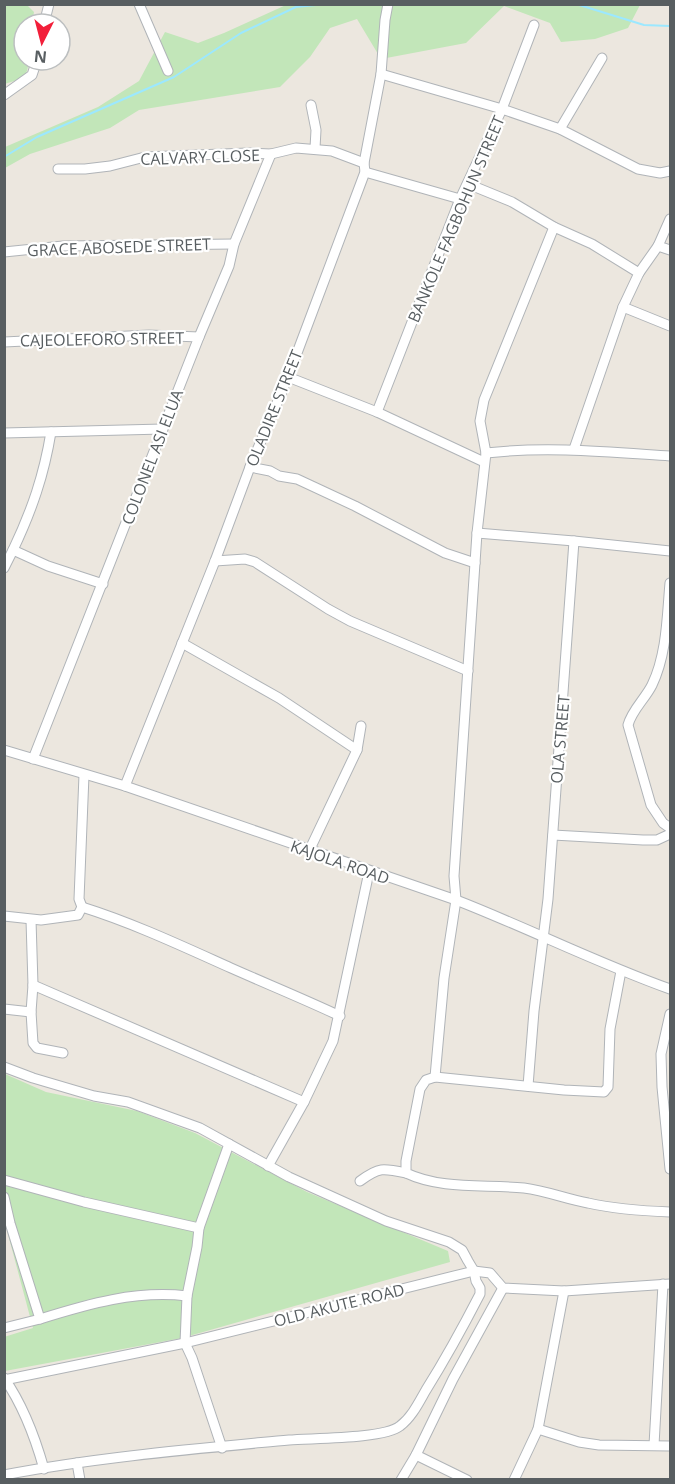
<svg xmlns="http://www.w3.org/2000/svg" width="675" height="1484" font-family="'Open Sans',sans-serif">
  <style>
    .green { fill: #c2e6b9 }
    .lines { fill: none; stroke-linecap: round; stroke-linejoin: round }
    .stream { stroke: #9ce8ff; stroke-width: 2 }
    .minor-casing { stroke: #b0b4b8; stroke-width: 11 }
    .minor { stroke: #fff; stroke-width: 9 }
    .labels { text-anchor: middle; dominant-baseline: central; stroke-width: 4.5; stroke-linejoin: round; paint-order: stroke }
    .street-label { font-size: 16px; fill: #585e61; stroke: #fff }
  </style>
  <rect width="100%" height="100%" fill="#ece7df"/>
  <!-- green -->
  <g class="green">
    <path d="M 4,5 L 27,5 L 34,12 L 32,24 L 24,24 L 24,60 L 28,60 C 29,79 20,79 5,84 Z"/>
    <path d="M 286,5 L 640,5 L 628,28 L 595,39 L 561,42 L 550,23 L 504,6 L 466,43 L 381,59 L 357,19 L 330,28 L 310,57 L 280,87 L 139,110 L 110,128 L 30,154 L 5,168 L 5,147 L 98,107 L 139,81 L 165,32 L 198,43 L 224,33 Z"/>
    <path d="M 5,1074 L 46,1092 L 137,1111 L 195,1133 L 307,1192 L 448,1251 L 450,1262 L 182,1338 L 5,1371 L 4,1337 L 33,1328 L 5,1223 Z"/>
  </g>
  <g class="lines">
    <!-- stream -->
    <g class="stream">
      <path d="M 576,4 L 644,25 L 670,26"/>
      <path d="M 4,157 L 37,137 L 174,77 L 241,33 L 296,7 L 326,4"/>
    </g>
    <defs>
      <g id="minor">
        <path d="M 139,4 L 168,71"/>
        <path d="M 44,24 L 49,4"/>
        <path d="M 381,74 L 502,109 L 560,129 L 638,169 L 660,173 L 670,171"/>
        <path d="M 4,95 L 32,75 L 37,60"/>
        <path d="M 311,105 L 316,130 L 315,148"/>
        <path d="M 560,129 L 602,58"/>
        <path d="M 58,169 L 85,169 L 110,166 L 145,157 L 248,153 L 271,154 L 296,148 L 332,151 L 364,163"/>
        <path d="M 365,172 L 460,199"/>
        <path d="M 468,184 L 512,202 L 554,227"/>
        <path d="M 658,246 L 670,250"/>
        <path d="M 4,252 L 63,246 L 234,244"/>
        <path d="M 639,273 L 658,246 L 670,219"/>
        <path d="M 623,307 L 670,326"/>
        <path d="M 4,342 L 149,335 L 199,337"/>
        <path d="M 288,377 L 377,412 L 484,462"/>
        <path d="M 377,412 L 460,199 L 502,109 L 534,25"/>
        <path d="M 51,432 C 44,475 32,510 13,550 L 48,566 L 103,584"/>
        <path d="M 4,433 L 163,429"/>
        <path d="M 574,449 L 623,307 L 639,273 L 592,244 L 554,227 L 484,400 L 480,421 L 486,453 C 547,446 609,452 670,456"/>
        <path d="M 486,453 L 477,533 L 454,876 L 456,900 L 444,978 L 435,1077 L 426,1080 L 420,1089 L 406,1161 L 406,1173 C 442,1190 485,1184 524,1188 C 547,1191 566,1199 588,1203 C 615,1209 643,1211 670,1212"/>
        <path d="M 250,467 L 270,471 L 279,476 L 297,479 L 355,506 L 445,553 L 475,563"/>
        <path d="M 477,533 L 574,541 L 670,551"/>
        <path d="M 215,561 L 245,559 L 255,562 L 328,609 L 350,621 L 468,671"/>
        <path d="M 4,568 L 13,550"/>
        <path d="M 670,583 C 667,616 667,654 652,685 C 645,699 632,710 628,725 L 651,805 L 663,823 L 670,828"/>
        <path d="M 182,643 L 279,698 L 357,750"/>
        <path d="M 4,750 L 125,786 L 456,900 C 528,928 597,963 670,989"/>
        <path d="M 33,759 L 199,337 L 229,266 L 234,244 L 271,154"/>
        <path d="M 125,786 L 215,561 L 250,467 L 288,377 L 365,172 L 364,163 L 381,74 L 385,20 L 388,4"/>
        <path d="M 553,835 L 643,840 L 657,840 L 670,834"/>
        <path d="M 309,851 L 357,750 L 361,726"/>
        <path d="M 82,907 C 133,923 182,946 231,968 C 267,984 304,999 340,1016"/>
        <path d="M 4,916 L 41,920 L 78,915 L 82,907 L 79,899 L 84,775"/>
        <path d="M 33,985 L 304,1102"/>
        <path d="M 4,1009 L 31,1012 L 33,985 L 31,920"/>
        <path d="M 31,1012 L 33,1043 L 37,1048 L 63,1053"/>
        <path d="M 670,1014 L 661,1054 L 662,1087 L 670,1169"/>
        <path d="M 4,1067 L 33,1078 L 94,1096 L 128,1102 L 200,1128 L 289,1177 L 386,1221 L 449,1242 L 462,1250 L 468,1261 L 474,1271 L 476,1281 L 480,1288 L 480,1294 C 463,1327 446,1358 426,1390 C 419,1402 412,1417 400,1426 C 384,1439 312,1438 289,1440 C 194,1449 98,1457 4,1475"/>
        <path d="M 435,1077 L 564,1090 L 604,1092 L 608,1087 L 610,1029 L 621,971"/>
        <path d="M 528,1086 L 534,1011 L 548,899 L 574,541"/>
        <path d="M 268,1166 L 304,1102 L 333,1041 L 369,872"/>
        <path d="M 4,1180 L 84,1202 L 199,1228"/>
        <path d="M 360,1181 C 379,1167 383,1168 406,1173"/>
        <path d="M 4,1197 L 10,1223 L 40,1319 L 4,1328"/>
        <path d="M 187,1296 L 185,1343 L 192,1358 L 222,1448"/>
        <path d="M 40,1319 C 88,1304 136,1290 187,1296 L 197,1247 L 199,1228 L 229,1144"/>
        <path d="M 4,1378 C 23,1405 35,1437 44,1469"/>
        <path d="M 4,1380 L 185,1343 L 474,1271 L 490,1273 L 503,1288 L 564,1291 L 670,1284"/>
        <path d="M 538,1429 L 579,1442 L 599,1445 L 670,1446"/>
        <path d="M 654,1445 L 663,1284"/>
        <path d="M 416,1455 L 467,1480"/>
        <path d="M 77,1463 L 80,1480"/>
        <path d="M 401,1480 L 416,1455 L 453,1379 L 503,1288"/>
        <path d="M 514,1480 L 538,1429 L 564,1291"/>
      </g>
    </defs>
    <!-- minor casing -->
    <use href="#minor" class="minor-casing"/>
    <!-- minor -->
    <use href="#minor" class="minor"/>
  </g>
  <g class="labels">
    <!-- street labels -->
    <g class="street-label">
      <text transform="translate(200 157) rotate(-2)">CALVARY CLOSE</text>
      <text transform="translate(456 219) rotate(-67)">BANKOLE FAGBOHUN STREET</text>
      <text transform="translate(119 247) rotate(-2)">GRACE ABOSEDE STREET</text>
      <text transform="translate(102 339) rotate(-1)">CAJEOLEFORO STREET</text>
      <text transform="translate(274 408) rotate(-68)">OLADIRE STREET</text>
      <text transform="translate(152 457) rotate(-69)">COLONEL ASI ELUA</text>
      <text transform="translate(560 739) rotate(-85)">OLA STREET</text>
      <text transform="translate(340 862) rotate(19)">KAJOLA ROAD</text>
      <text transform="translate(339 1305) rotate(-14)">OLD AKUTE ROAD</text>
    </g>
  </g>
  <!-- border -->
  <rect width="675" height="1484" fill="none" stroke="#585e61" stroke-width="12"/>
  <!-- north arrow -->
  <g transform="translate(42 42) rotate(186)"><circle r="28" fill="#ffffff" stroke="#bcbfc0" stroke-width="1.5"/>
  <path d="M0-4.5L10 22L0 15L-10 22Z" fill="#f21f3a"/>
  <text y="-9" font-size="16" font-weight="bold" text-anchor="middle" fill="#585e61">N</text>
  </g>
</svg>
